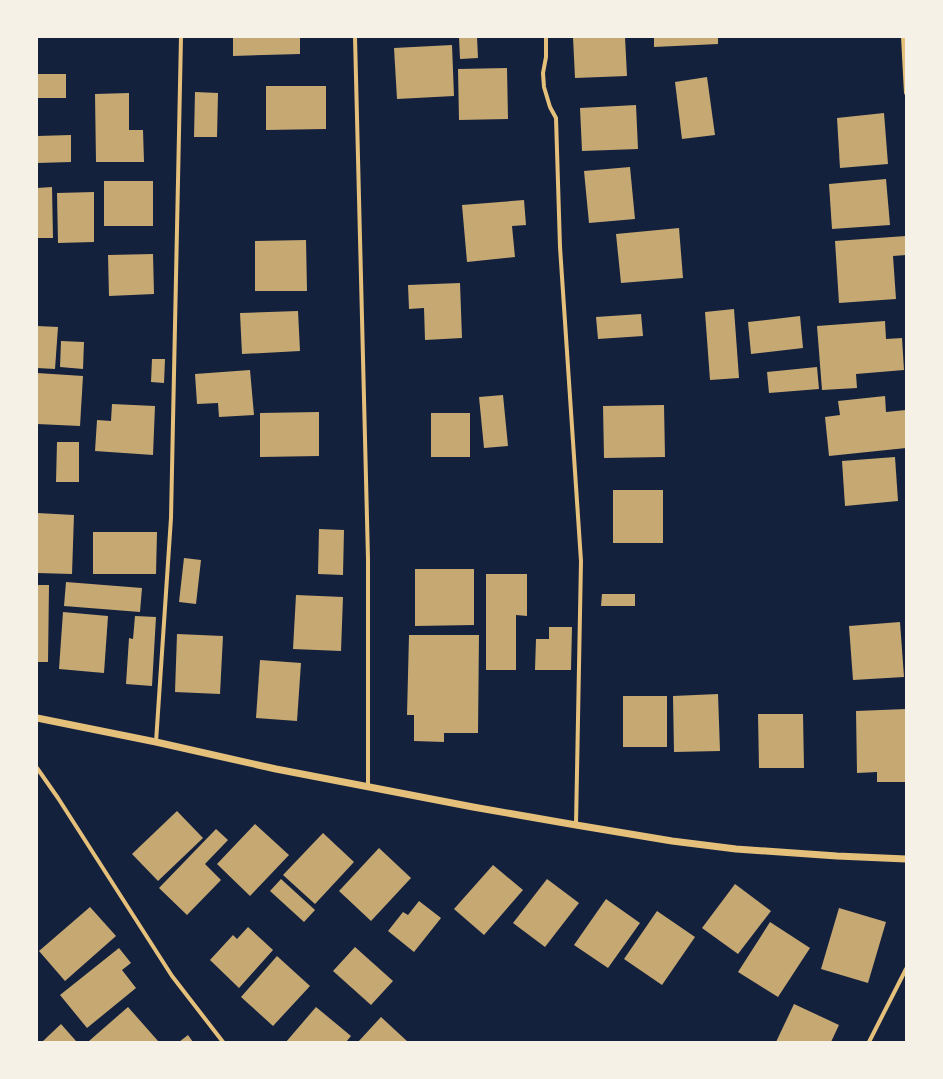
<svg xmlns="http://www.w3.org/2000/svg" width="943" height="1079" font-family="'Source Serif 4',serif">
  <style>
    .building { fill: #c6a872 }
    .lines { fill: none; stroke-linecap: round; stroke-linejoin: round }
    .minor { stroke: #e5c07b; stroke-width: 4 }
    .tertiary { stroke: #e5c07b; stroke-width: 7 }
  </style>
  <rect width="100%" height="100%" fill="#14213d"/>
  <!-- building -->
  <g class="building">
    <path d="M 233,37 L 300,37 L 300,54 L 233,56 Z"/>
    <path d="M 459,37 L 477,37 L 478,58 L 460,59 Z"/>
    <path d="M 573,37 L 625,37 L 627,76 L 575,78 Z"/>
    <path d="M 654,37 L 718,37 L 718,44 L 654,47 Z"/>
    <path d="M 452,45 L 454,96 L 397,99 L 394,48 Z"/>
    <path d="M 507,68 L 508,119 L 459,120 L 458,69 Z"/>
    <rect x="37" y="74" width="29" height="24"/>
    <path d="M 707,77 L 715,135 L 682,139 L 675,82 Z"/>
    <path d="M 266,86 L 326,86 L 326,129 L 266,130 Z"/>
    <path d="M 195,92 L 218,93 L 217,137 L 194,137 Z"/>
    <path d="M 129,93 L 129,130 L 143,130 L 144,162 L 96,162 L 95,94 Z"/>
    <path d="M 636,105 L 638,149 L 582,151 L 580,108 Z"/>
    <path d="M 884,113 L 888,164 L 840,168 L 837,118 Z"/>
    <path d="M 71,135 L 71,162 L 37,163 L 37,136 Z"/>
    <path d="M 630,167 L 635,219 L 589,223 L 584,171 Z"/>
    <path d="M 886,179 L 890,225 L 832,229 L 829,184 Z"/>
    <rect x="104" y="181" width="49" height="45"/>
    <path d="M 52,187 L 53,238 L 37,238 L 37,188 Z"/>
    <path d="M 94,192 L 94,242 L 58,243 L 57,193 Z"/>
    <path d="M 524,200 L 526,225 L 512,226 L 515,257 L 467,262 L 462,205 Z"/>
    <path d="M 679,228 L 683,278 L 621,283 L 616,234 Z"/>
    <path d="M 906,236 L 906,255 L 893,256 L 896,299 L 839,303 L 835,241 Z"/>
    <path d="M 306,240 L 307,291 L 255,291 L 255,241 Z"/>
    <path d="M 153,254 L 154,294 L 109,296 L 108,255 Z"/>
    <path d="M 460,283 L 462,338 L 425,340 L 424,308 L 409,309 L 408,285 Z"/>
    <path d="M 734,309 L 739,378 L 710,380 L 705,312 Z"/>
    <path d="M 298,311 L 300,351 L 242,354 L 240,313 Z"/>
    <path d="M 641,314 L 643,336 L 598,339 L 596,317 Z"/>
    <path d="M 800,316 L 803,348 L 751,354 L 748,322 Z"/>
    <path d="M 885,321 L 886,339 L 902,338 L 904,370 L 856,374 L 857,388 L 822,390 L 817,326 Z"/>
    <path d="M 37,326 L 58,327 L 55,369 L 37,368 Z"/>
    <path d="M 61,341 L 84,342 L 83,369 L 60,367 Z"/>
    <path d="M 152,359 L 165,359 L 164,383 L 151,382 Z"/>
    <path d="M 817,367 L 819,389 L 769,393 L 767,372 Z"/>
    <path d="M 250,370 L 254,415 L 219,417 L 218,403 L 197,404 L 195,374 Z"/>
    <path d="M 37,373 L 83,376 L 80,426 L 37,424 Z"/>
    <path d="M 503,395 L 508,446 L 484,448 L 479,397 Z"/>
    <path d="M 885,396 L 886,412 L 906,410 L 906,448 L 829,456 L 825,417 L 840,415 L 838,401 Z"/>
    <path d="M 112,404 L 155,406 L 153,455 L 95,451 L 97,420 L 111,421 Z"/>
    <path d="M 664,405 L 665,457 L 604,458 L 603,406 Z"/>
    <path d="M 319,412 L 319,456 L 260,457 L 260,413 Z"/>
    <rect x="431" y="413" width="39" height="44"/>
    <path d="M 57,442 L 79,442 L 79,482 L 56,482 Z"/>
    <path d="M 895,457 L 898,501 L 845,506 L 842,461 Z"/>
    <rect x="613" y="490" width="50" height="53"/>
    <path d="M 37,513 L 74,515 L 72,574 L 37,573 Z"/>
    <path d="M 319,529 L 344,530 L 343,575 L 318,574 Z"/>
    <path d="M 93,532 L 157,532 L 156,574 L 93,574 Z"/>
    <path d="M 184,558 L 201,560 L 196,604 L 179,602 Z"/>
    <path d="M 415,569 L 474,569 L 474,625 L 415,626 Z"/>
    <path d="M 486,574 L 527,574 L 527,616 L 516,615 L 516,670 L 486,670 Z"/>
    <path d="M 66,582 L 142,588 L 140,612 L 64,606 Z"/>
    <path d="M 37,585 L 49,585 L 48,662 L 37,662 Z"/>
    <path d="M 602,594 L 635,594 L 635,606 L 601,606 Z"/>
    <path d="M 296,595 L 343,597 L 341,651 L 293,649 Z"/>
    <path d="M 63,612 L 108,616 L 104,673 L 59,669 Z"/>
    <path d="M 135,616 L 156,617 L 152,686 L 126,684 L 129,638 L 133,639 Z"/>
    <path d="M 900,622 L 904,677 L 853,680 L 849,626 Z"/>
    <path d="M 549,627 L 572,627 L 571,670 L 535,670 L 536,639 L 549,639 Z"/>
    <path d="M 177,634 L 223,636 L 220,694 L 175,692 Z"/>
    <path d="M 409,635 L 479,635 L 478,733 L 444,733 L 444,742 L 414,741 L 414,715 L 407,715 Z"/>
    <path d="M 260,660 L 301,663 L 297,721 L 256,718 Z"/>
    <path d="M 718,694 L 720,751 L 674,752 L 673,696 Z"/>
    <rect x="623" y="696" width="44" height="51"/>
    <path d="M 906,709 L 906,782 L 877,782 L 877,772 L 857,773 L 856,711 Z"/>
    <path d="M 758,714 L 803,714 L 804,768 L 759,768 Z"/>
    <path d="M 177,811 L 203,838 L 158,881 L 132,854 Z"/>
    <path d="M 255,824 L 289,855 L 250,896 L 217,864 Z"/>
    <path d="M 216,829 L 228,840 L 205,864 L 221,880 L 187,915 L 159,888 Z"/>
    <path d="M 323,833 L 354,862 L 315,904 L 283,875 Z"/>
    <path d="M 379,848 L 411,878 L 371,921 L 339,891 Z"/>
    <path d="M 493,865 L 523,890 L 484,935 L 454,909 Z"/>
    <path d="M 281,879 L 315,910 L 304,922 L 270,891 Z"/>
    <path d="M 547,879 L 579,903 L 545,947 L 513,923 Z"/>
    <path d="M 735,884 L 771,911 L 738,954 L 702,928 Z"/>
    <path d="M 606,899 L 640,923 L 608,968 L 574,945 Z"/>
    <path d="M 419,901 L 441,918 L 414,952 L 388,931 L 403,912 L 408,915 Z"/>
    <path d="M 90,907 L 116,936 L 65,981 L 39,951 Z"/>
    <path d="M 839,908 L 886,922 L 868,983 L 821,969 Z"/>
    <path d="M 657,911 L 695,937 L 662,985 L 624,959 Z"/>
    <path d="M 770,922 L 810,948 L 778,997 L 738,972 Z"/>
    <path d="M 248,927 L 273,950 L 239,988 L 210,960 L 233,935 L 237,939 Z"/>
    <path d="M 355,947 L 393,981 L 371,1005 L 333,971 Z"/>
    <path d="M 119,948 L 131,963 L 122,970 L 136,988 L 87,1028 L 60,995 Z"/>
    <path d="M 277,956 L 310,986 L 273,1026 L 241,997 Z"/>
    <path d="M 794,1004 L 839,1025 L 831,1042 L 776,1042 Z"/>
    <path d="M 128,1007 L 158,1041 L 89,1042 L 89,1041 Z"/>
    <path d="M 316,1007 L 351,1036 L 346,1042 L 286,1042 Z"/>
    <path d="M 381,1017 L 408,1042 L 358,1042 Z"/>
    <path d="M 61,1024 L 76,1041 L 75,1042 L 42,1042 Z"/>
    <path d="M 188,1035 L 193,1042 L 179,1042 Z"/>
  </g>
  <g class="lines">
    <!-- minor -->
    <g class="minor">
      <path d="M 355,37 L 368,559 L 368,787"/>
      <path d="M 546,37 L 546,57 L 543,73 L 544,87 L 550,107 L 556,118 L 560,247 L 581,561 L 576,825"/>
      <path d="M 903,37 L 906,93"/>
      <path d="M 156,742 L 171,518 L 181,37"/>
      <path d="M 37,768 L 58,798 L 172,976 L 223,1042"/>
      <path d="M 869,1042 L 906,969"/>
    </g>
    <!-- tertiary -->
    <path class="tertiary" d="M 37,718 L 156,742 L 276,769 L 473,807 L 576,825 L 672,841 L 736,849 L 837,856 L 906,859"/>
  </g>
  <!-- border -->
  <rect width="943" height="1079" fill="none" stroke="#f6f1e7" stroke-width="76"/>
</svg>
